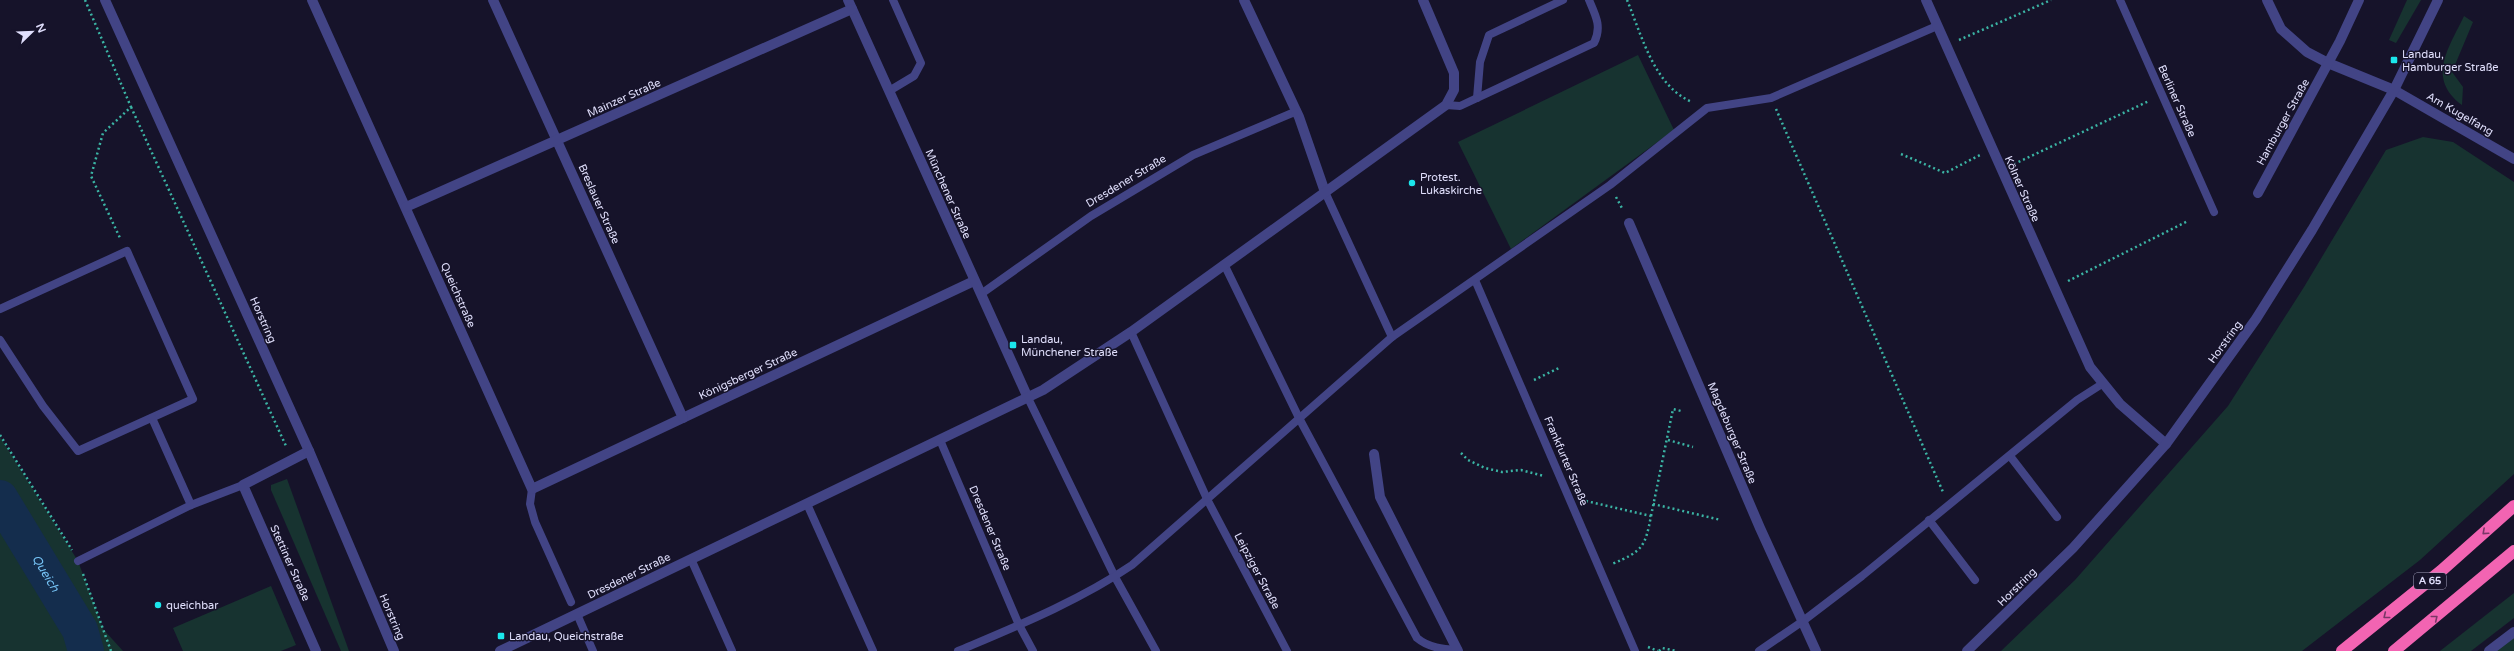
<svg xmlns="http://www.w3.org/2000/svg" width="2514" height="651" font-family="'Varela Round',sans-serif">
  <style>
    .green { fill: #173330 }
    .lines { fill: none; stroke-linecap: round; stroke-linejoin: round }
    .river { stroke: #142d4d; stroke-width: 36 }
    .path { stroke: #3bb4a4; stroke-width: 2.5; stroke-dasharray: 2 3; stroke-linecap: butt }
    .service { stroke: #424485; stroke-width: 8 }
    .minor { stroke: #424485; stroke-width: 10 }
    .tertiary { stroke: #424485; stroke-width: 10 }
    .motorway { stroke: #f264b2; stroke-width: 12 }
    .oneway { stroke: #793767 }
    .poi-dot { fill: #1be6ec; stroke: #16132a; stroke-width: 1.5 }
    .labels { text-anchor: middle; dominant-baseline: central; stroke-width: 3; stroke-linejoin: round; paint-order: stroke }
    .shield { fill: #16132a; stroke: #a3a2bd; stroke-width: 1 }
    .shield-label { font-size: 10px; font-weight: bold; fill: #e0dffc }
    .poi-label { font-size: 11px; fill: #e0dffc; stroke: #16132a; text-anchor: start }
    .street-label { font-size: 11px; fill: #e0dffc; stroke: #16132a }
    .water-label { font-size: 12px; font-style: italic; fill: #75c2f4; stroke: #16132a }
  </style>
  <rect width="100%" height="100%" fill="#16132a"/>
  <!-- green -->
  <g class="green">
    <path d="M 2407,0 L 2421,0 L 2396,43 L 2389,40 Z"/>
    <path d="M 2464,16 L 2473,22 L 2452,72 L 2463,87 L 2462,105 C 2426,78 2449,48 2464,16 Z"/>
    <path d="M 1638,55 L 1674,130 L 1511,249 L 1458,142 Z"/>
    <path d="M 2423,137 L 2453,142 L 2514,182 L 2514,474 L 2420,560 L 2302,651 L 2001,651 L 2075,580 L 2228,406 L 2304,287 L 2386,150 Z"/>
    <path d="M 0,437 L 78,561 L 103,629 L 123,651 L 0,651 Z"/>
    <path d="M 287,479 L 349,651 L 341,651 L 271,490 L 271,485 Z"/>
    <path d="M 271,586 L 296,645 L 281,651 L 183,651 L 173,628 Z"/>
    <path d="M 2514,593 L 2514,618 L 2471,651 L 2440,651 Z"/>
    <path d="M 2514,632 L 2514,651 L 2489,651 Z"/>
  </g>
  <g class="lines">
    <!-- river -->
    <path class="river" id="s1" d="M 0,498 L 80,630 L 86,651"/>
    <!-- path -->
    <g class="path">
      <path d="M 85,0 L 131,107 L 103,133 L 91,176 L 120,238"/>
      <path d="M 1627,0 C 1642,36 1654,86 1692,102"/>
      <path d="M 1959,40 L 2051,0"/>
      <path d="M 131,107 L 286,446"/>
      <path d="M 1776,109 L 1943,492"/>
      <path d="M 1901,154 L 1945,173 L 1980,155"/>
      <path d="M 2014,164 L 2149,101"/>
      <path d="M 1616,197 L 1623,210"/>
      <path d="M 2068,281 L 2188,221"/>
      <path d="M 1534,380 L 1561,367"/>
      <path d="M 0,435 L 72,550"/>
      <path d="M 1668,440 L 1693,447"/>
      <path d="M 1461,453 L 1468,460 L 1485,468 L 1502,472 L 1521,470 L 1544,476"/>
      <path d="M 1586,501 L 1651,516 C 1645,547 1643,551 1612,564"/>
      <path d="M 1653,504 L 1721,520"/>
      <path d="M 1651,516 L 1673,409 L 1681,411"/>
      <path d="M 83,574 L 111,651"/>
      <path d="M 1648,647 L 1658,651"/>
      <path d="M 1659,651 L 1662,648 L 1677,651"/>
    </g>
    <!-- service -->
    <g class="service">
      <path d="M 2120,0 L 2214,212"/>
      <path d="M 889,91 L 914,76 L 921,63 L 893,0"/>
      <path d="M 1477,98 L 1480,62 L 1489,35 L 1563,0"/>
      <path d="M 1446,105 L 1460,106 L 1594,43 C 1602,27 1596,16 1589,0"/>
      <path d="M 1325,192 L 1392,337"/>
      <path d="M 1224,264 L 1299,418 L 1417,638 C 1429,648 1443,649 1458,650"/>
      <path d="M 1475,280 L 1635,651"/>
      <path d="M 981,294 L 1091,216 L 1193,155 L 1297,111"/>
      <path d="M 0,309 L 127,251 L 193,399 L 78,451 L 43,406 L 0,340"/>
      <path d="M 1131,332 L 1208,501 L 1287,651"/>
      <path d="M 1028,398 L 1115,577 L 1156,651"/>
      <path d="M 152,418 L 191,505"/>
      <path d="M 940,440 L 1019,625 L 1033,651"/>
      <path d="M 2010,456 L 2057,517"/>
      <path d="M 532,489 L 530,504 L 535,522 L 571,602"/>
      <path d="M 807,504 L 873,651"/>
      <path d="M 1929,520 L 1975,580"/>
      <path d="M 691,559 L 732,651"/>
      <path d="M 78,561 L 191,505 L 243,485"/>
      <path d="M 577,614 L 593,651"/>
      <path d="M 958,651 C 1017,626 1079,601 1132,565 L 1392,337 L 1610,185 L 1707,108 L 1771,98 L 1937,26"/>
      <path d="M 1759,651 L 1803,621 L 1862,576 L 2077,400 L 2102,384"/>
    </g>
    <!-- minor -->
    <g class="minor">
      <path d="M 312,0 L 532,489 L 974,281"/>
      <path d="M 493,0 L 683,418"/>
      <path d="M 848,0 L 1028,398"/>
      <path d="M 1244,0 L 1299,117 L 1325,192"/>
      <path d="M 1926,0 L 2090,367 L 2120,404 L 2166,444"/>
      <path d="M 2267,0 L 2281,29 L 2307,52 L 2328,63 L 2394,90 L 2514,159"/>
      <path d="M 2258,193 L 2340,41 L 2359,0"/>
      <path d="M 406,207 L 852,9"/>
      <path d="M 1629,223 L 1760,528 L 1816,651"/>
      <path d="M 309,451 L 243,485 L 316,651"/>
      <path d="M 1374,454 L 1380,497 L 1458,651"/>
      <path d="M 500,651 L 1043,390 L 1131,332 L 1446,105 L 1454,90 L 1454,73 L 1423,0"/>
      <path d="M 1967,651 L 2073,548 L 2166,444 L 2256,319 L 2312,230 L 2394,90 L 2438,0"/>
      <path d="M 2489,651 L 2514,632"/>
    </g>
    <!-- tertiary -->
    <path class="tertiary" d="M 105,0 L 309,451 L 394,651"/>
    <!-- motorway -->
    <g class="motorway">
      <path d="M 2342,651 L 2441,571 L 2514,506"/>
      <path d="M 2394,651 L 2514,551"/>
    </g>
  </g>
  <!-- one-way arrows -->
  <defs><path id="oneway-chevron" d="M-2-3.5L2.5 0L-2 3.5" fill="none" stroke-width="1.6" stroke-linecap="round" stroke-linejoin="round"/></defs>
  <g class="oneway">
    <use href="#oneway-chevron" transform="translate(2485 532) rotate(138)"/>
    <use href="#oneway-chevron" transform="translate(2386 616) rotate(141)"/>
    <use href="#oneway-chevron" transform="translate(2435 618) rotate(-39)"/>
  </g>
  <!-- markers -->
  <g class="poi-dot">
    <rect x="2390" y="56" width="8" height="8" rx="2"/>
    <circle cx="1412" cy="183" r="4"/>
    <rect x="1009" y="341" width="8" height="8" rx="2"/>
    <circle cx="158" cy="605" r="4"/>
    <rect x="497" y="632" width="8" height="8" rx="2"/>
  </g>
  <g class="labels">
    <!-- shield labels -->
    <rect class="shield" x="2414" y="573" width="32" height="16" rx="3"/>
    <g class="shield-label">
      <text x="2430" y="581">A 65</text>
    </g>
    <!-- poi labels -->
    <g class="poi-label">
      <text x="2402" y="54">Landau,<tspan x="2402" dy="13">Hamburger Straße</tspan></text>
      <text x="1420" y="177">Protest.<tspan x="1420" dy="13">Lukaskirche</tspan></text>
      <text x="1021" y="339">Landau,<tspan x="1021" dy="13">Münchener Straße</tspan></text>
      <text x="166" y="605">queichbar</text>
      <text x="509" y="636">Landau, Queichstraße</text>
    </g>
    <!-- street labels -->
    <g class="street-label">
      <text transform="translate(624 98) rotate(-24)">Mainzer Straße</text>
      <text transform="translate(2177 101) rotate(66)">Berliner Straße</text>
      <text transform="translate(2460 114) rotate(30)">Am Kugelfang</text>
      <text transform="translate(2283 122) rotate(-61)">Hamburger Straße</text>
      <text transform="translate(1126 181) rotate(-31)">Dresdener Straße</text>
      <text transform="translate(2022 189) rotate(66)">Kölner Straße</text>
      <text transform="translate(948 194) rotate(66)">Münchener Straße</text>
      <text transform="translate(599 204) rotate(66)">Breslauer Straße</text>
      <text transform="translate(458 295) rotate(66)">Queichstraße</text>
      <text transform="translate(263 320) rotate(66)">Horstring</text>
      <text transform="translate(2225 342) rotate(-54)">Horstring</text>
      <text transform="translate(748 374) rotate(-25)">Königsberger Straße</text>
      <text transform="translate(1732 433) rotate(67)">Magdeburger Straße</text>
      <text transform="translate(1566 461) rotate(67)">Frankfurter Straße</text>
      <text transform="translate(990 528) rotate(67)">Dresdener Straße</text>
      <text transform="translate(290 563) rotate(66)">Stettiner Straße</text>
      <text transform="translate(1257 571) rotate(62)">Leipziger Straße</text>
      <text transform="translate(629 576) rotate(-26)">Dresdener Straße</text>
      <text transform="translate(2017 587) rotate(-45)">Horstring</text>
      <text transform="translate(392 617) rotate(67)">Horstring</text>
    </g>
    <!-- water labels -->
    <g class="water-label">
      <text stroke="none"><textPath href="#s1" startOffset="88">Queich</textPath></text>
    </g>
  </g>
  <!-- north arrow -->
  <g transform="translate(32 32) rotate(67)" stroke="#16132a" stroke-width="3" paint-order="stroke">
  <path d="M0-3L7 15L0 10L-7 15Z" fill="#e0dffc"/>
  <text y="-6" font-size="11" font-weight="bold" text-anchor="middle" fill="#e0dffc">N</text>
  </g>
</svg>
